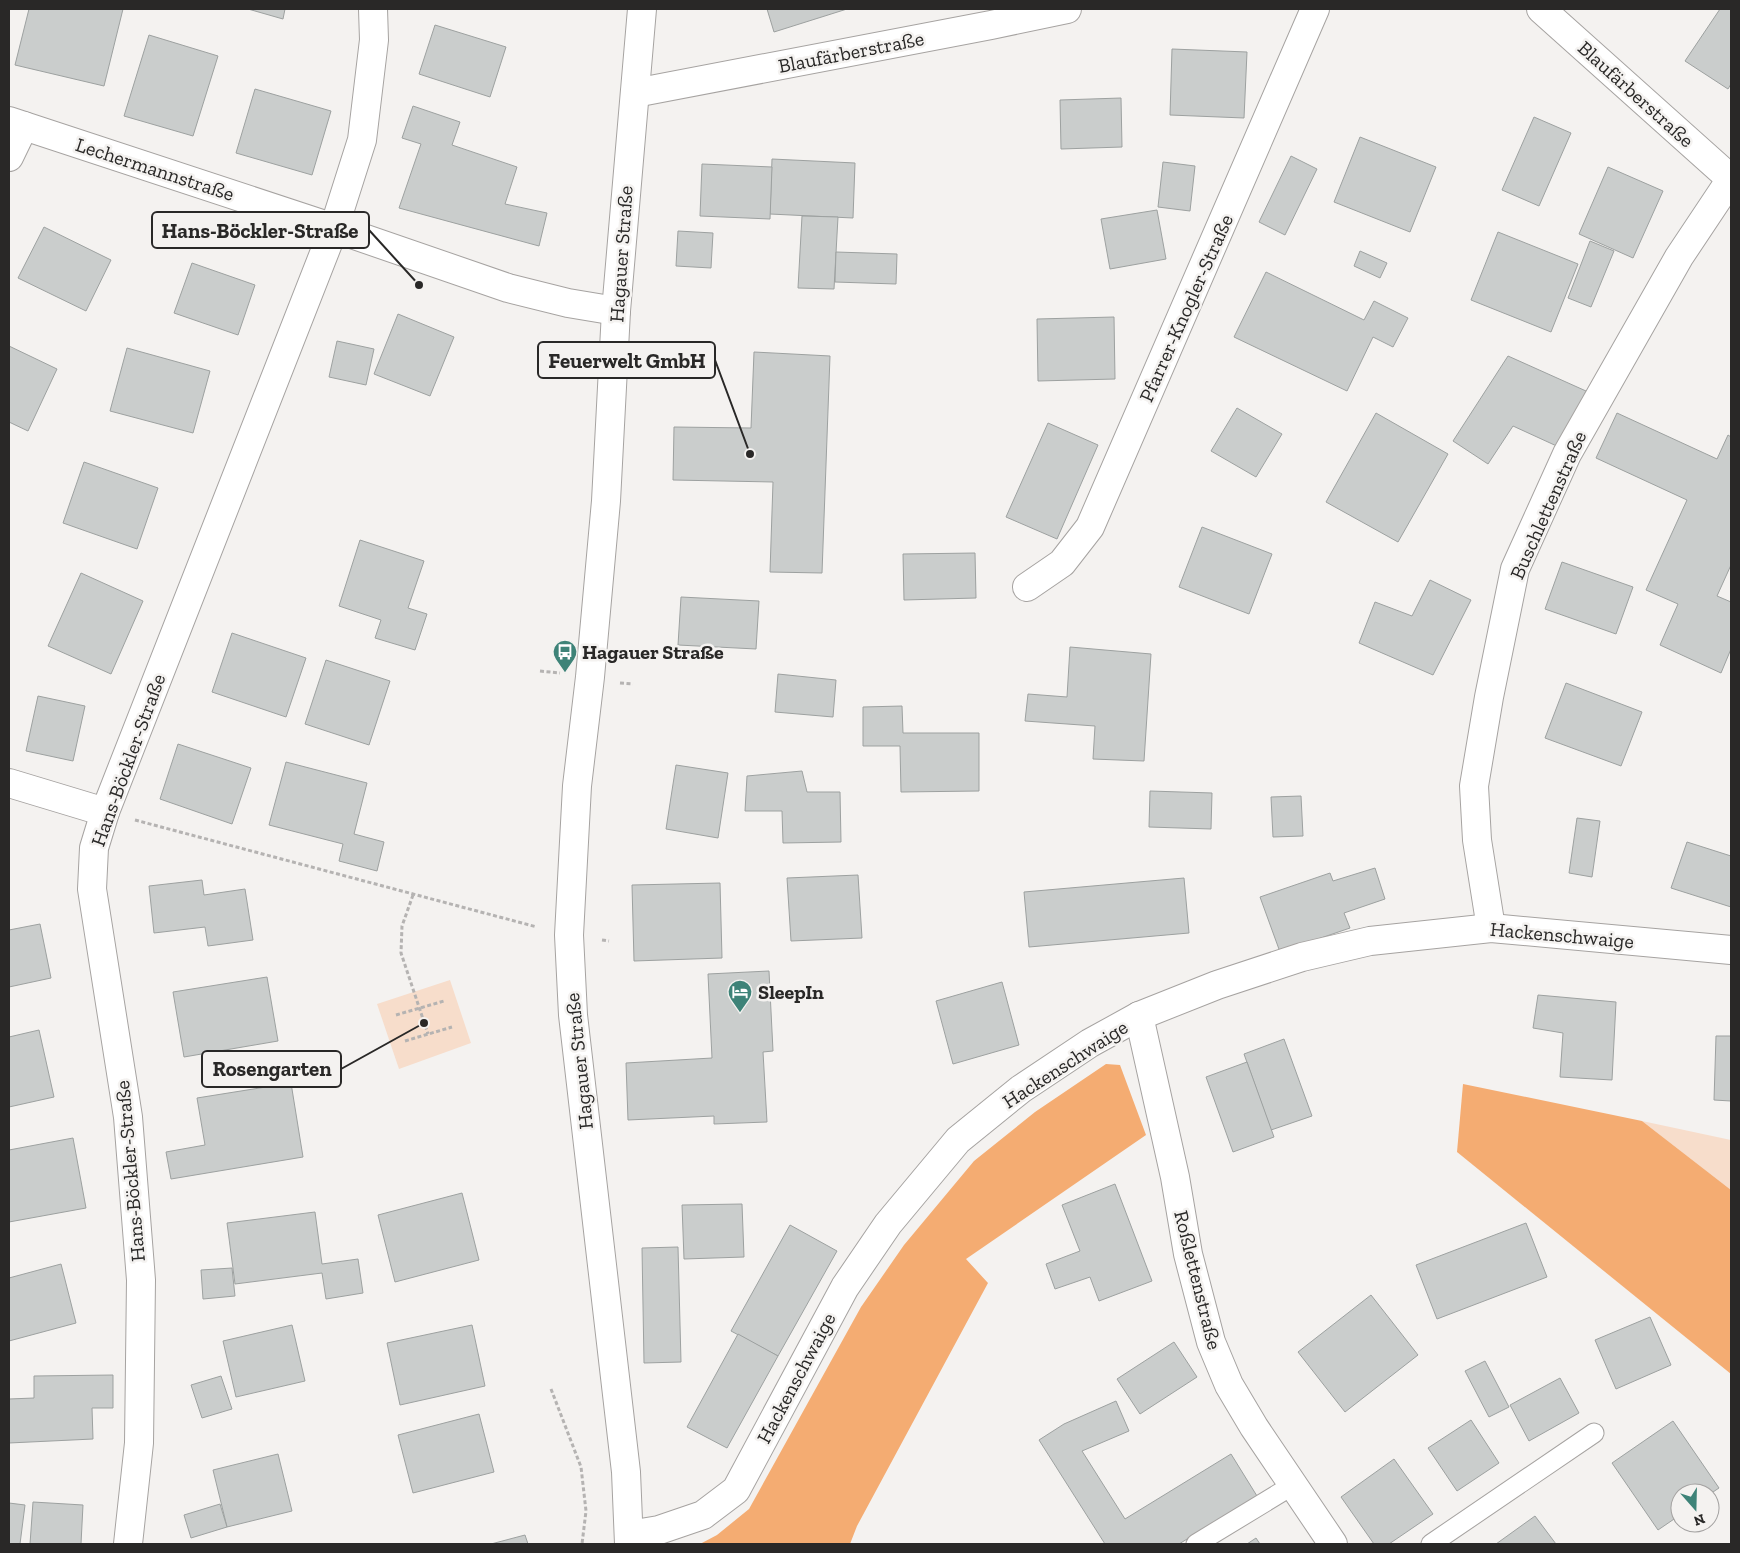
<svg xmlns="http://www.w3.org/2000/svg" width="1740" height="1553" font-family="'Zilla Slab',serif">
  <style>
    .green { fill: #f7ddcb }
    .forest { fill: #f4ac72 }
    .building { fill: #cacdcc; stroke: #9da1a0 }
    .lines { fill: none; stroke-linecap: round; stroke-linejoin: round }
    .service-casing { stroke: #a6a3a1; stroke-width: 21 }
    .minor-casing { stroke: #a6a3a1; stroke-width: 30 }
    .tertiary-casing { stroke: #a6a3a1; stroke-width: 30 }
    .path { stroke: #b5b3b2; stroke-width: 3; stroke-dasharray: 4 2.5; stroke-linecap: butt }
    .service { stroke: #fff; stroke-width: 19 }
    .minor { stroke: #fff; stroke-width: 28 }
    .tertiary { stroke: #fff; stroke-width: 28 }
    .labels { text-anchor: middle; dominant-baseline: central; stroke-width: 5; stroke-linejoin: round; paint-order: stroke }
    .street-label { font-size: 20px; fill: #292827; stroke: #f4f2f0 }
    .poi-label { font-size: 20px; font-weight: bold; fill: #292827; stroke: #f4f2f0; text-anchor: start }
    .leader { fill: none; stroke: #292827; stroke-width: 2 }
    .callout-dot { fill: #292827; stroke: #f4f2f0; stroke-width: 2 }
    .callout { fill: #f4f2f0; stroke: #292827; stroke-width: 2 }
    .callout-label { font-size: 21px; text-anchor: middle; font-weight: bold; fill: #292827 }
  </style>
  <rect width="100%" height="100%" fill="#f4f2f0"/>
  <!-- green -->
  <g class="green">
    <path d="M 450,980 L 471,1043 L 399,1069 L 377,1004 Z"/>
    <path d="M 1642,1121 L 1731,1140 L 1731,1190 Z"/>
  </g>
  <!-- forest -->
  <g class="forest">
    <path d="M 1106,1064 L 1120,1065 L 1146,1135 L 966,1259 L 988,1283 L 857,1526 L 850,1544 L 700,1544 L 717,1535 L 749,1509 L 861,1307 L 904,1245 L 974,1161 L 1035,1112 Z"/>
    <path d="M 1463,1084 L 1642,1121 L 1731,1190 L 1731,1374 L 1457,1152 Z"/>
  </g>
  <!-- building -->
  <g class="building">
    <path d="M 29,9 L 123,9 L 104,86 L 15,65 Z"/>
    <path d="M 248,9 L 285,9 L 283,19 Z"/>
    <path d="M 767,9 L 847,9 L 774,32 Z"/>
    <path d="M 1720,9 L 1731,9 L 1731,84 L 1728,89 L 1685,61 Z"/>
    <path d="M 435,25 L 506,47 L 490,97 L 419,74 Z"/>
    <path d="M 149,35 L 218,56 L 193,136 L 124,116 Z"/>
    <path d="M 1172,49 L 1247,52 L 1244,118 L 1170,115 Z"/>
    <path d="M 255,89 L 331,111 L 312,175 L 236,153 Z"/>
    <path d="M 1121,98 L 1122,147 L 1061,149 L 1060,100 Z"/>
    <path d="M 413,106 L 460,122 L 452,145 L 517,167 L 505,204 L 547,213 L 539,246 L 399,208 L 421,144 L 402,138 Z"/>
    <path d="M 1534,117 L 1571,133 L 1539,206 L 1502,190 Z"/>
    <path d="M 1360,137 L 1436,167 L 1410,232 L 1334,202 Z"/>
    <path d="M 1291,156 L 1317,169 L 1285,235 L 1259,222 Z"/>
    <path d="M 772,159 L 855,163 L 853,218 L 770,214 Z"/>
    <path d="M 1163,162 L 1195,166 L 1190,211 L 1158,207 Z"/>
    <path d="M 702,164 L 772,167 L 770,219 L 700,216 Z"/>
    <path d="M 1608,167 L 1663,191 L 1633,258 L 1579,234 Z"/>
    <path d="M 1157,210 L 1166,259 L 1110,269 L 1101,219 Z"/>
    <path d="M 802,216 L 838,217 L 834,289 L 798,288 Z"/>
    <path d="M 44,227 L 111,260 L 86,311 L 18,278 Z"/>
    <path d="M 678,231 L 713,233 L 711,268 L 676,266 Z"/>
    <path d="M 1498,232 L 1578,264 L 1551,332 L 1471,300 Z"/>
    <path d="M 1590,241 L 1614,251 L 1591,307 L 1568,298 Z"/>
    <path d="M 1360,251 L 1387,263 L 1380,278 L 1354,266 Z"/>
    <path d="M 836,252 L 897,254 L 896,284 L 835,282 Z"/>
    <path d="M 192,263 L 255,285 L 238,335 L 174,313 Z"/>
    <path d="M 1266,272 L 1364,320 L 1374,301 L 1408,318 L 1393,347 L 1373,337 L 1347,391 L 1234,337 Z"/>
    <path d="M 398,314 L 454,337 L 430,396 L 374,374 Z"/>
    <path d="M 1114,317 L 1115,379 L 1038,381 L 1037,319 Z"/>
    <path d="M 337,341 L 374,349 L 366,385 L 329,377 Z"/>
    <path d="M 9,346 L 57,369 L 28,431 L 9,422 Z"/>
    <path d="M 127,348 L 210,371 L 193,433 L 110,411 Z"/>
    <path d="M 754,352 L 830,356 L 822,573 L 770,572 L 773,482 L 673,480 L 674,427 L 751,428 Z"/>
    <path d="M 1508,356 L 1586,391 L 1561,448 L 1513,426 L 1488,464 L 1453,441 Z"/>
    <path d="M 1237,408 L 1282,434 L 1256,477 L 1211,451 Z"/>
    <path d="M 1376,413 L 1448,454 L 1398,542 L 1326,502 Z"/>
    <path d="M 1617,413 L 1717,459 L 1728,435 L 1731,437 L 1731,565 L 1717,596 L 1731,602 L 1731,649 L 1721,673 L 1660,645 L 1678,604 L 1646,590 L 1687,500 L 1596,458 Z"/>
    <path d="M 1048,423 L 1098,445 L 1057,539 L 1006,517 Z"/>
    <path d="M 84,462 L 158,488 L 137,549 L 63,523 Z"/>
    <path d="M 1202,527 L 1272,554 L 1249,614 L 1179,587 Z"/>
    <path d="M 360,540 L 424,561 L 408,608 L 427,614 L 415,650 L 375,638 L 381,620 L 339,606 Z"/>
    <path d="M 975,553 L 976,598 L 904,600 L 903,554 Z"/>
    <path d="M 1562,562 L 1633,587 L 1616,634 L 1545,609 Z"/>
    <path d="M 81,573 L 143,601 L 111,674 L 48,646 Z"/>
    <path d="M 1430,580 L 1471,600 L 1433,675 L 1359,643 L 1375,602 L 1412,616 Z"/>
    <path d="M 681,597 L 759,601 L 756,649 L 678,645 Z"/>
    <path d="M 232,633 L 306,658 L 286,717 L 212,692 Z"/>
    <path d="M 1070,647 L 1151,654 L 1144,761 L 1093,759 L 1095,726 L 1025,721 L 1028,694 L 1067,697 Z"/>
    <path d="M 326,660 L 390,681 L 369,745 L 305,724 Z"/>
    <path d="M 778,674 L 836,680 L 833,717 L 775,712 Z"/>
    <path d="M 1566,683 L 1642,712 L 1621,766 L 1545,738 Z"/>
    <path d="M 38,696 L 85,706 L 73,761 L 26,751 Z"/>
    <path d="M 902,706 L 903,733 L 979,733 L 979,791 L 901,792 L 900,746 L 863,746 L 863,707 Z"/>
    <path d="M 178,744 L 251,768 L 232,824 L 160,799 Z"/>
    <path d="M 286,762 L 367,783 L 354,834 L 384,842 L 377,871 L 339,861 L 343,844 L 269,825 Z"/>
    <path d="M 676,765 L 728,773 L 718,838 L 666,829 Z"/>
    <path d="M 802,771 L 807,792 L 840,792 L 841,842 L 783,843 L 782,811 L 745,811 L 747,776 Z"/>
    <path d="M 1150,791 L 1212,793 L 1211,829 L 1149,827 Z"/>
    <path d="M 1301,796 L 1303,836 L 1273,837 L 1271,797 Z"/>
    <path d="M 1577,818 L 1600,821 L 1592,877 L 1569,873 Z"/>
    <path d="M 1687,842 L 1731,856 L 1731,907 L 1671,888 Z"/>
    <path d="M 1375,868 L 1385,899 L 1344,913 L 1350,928 L 1280,952 L 1260,897 L 1330,873 L 1333,881 Z"/>
    <path d="M 858,875 L 862,938 L 791,941 L 787,878 Z"/>
    <path d="M 1184,878 L 1189,933 L 1029,947 L 1024,892 Z"/>
    <path d="M 202,880 L 204,895 L 245,889 L 253,940 L 208,946 L 205,927 L 154,933 L 149,886 Z"/>
    <path d="M 720,883 L 722,958 L 634,961 L 632,885 Z"/>
    <path d="M 40,924 L 51,978 L 9,987 L 9,930 Z"/>
    <path d="M 769,971 L 773,1051 L 763,1052 L 767,1122 L 714,1124 L 714,1116 L 628,1120 L 626,1063 L 712,1058 L 708,974 Z"/>
    <path d="M 267,977 L 278,1041 L 184,1057 L 173,992 Z"/>
    <path d="M 1002,982 L 1019,1045 L 953,1064 L 936,1001 Z"/>
    <path d="M 1538,995 L 1616,1002 L 1612,1080 L 1560,1077 L 1563,1033 L 1533,1028 Z"/>
    <path d="M 39,1030 L 54,1097 L 9,1107 L 9,1037 Z"/>
    <path d="M 1716,1036 L 1731,1036 L 1731,1101 L 1714,1100 Z"/>
    <path d="M 1284,1039 L 1312,1116 L 1271,1130 L 1244,1054 Z"/>
    <path d="M 1247,1062 L 1274,1137 L 1233,1152 L 1206,1077 Z"/>
    <path d="M 291,1083 L 303,1157 L 171,1179 L 166,1152 L 205,1145 L 197,1098 Z"/>
    <path d="M 73,1138 L 86,1208 L 9,1222 L 9,1150 Z"/>
    <path d="M 1115,1184 L 1152,1281 L 1099,1301 L 1090,1277 L 1055,1289 L 1046,1264 L 1080,1251 L 1062,1205 Z"/>
    <path d="M 462,1193 L 479,1260 L 395,1282 L 378,1215 Z"/>
    <path d="M 742,1204 L 744,1257 L 684,1259 L 682,1205 Z"/>
    <path d="M 315,1212 L 322,1264 L 358,1259 L 363,1293 L 326,1299 L 322,1273 L 235,1284 L 227,1223 Z"/>
    <path d="M 1526,1223 L 1547,1277 L 1437,1319 L 1416,1265 Z"/>
    <path d="M 790,1225 L 837,1251 L 778,1356 L 731,1331 Z"/>
    <path d="M 678,1247 L 681,1362 L 644,1363 L 642,1248 Z"/>
    <path d="M 61,1264 L 76,1323 L 9,1341 L 9,1278 Z"/>
    <path d="M 232,1268 L 235,1296 L 203,1299 L 201,1270 Z"/>
    <path d="M 1371,1295 L 1418,1355 L 1345,1412 L 1298,1352 Z"/>
    <path d="M 1650,1317 L 1671,1365 L 1616,1389 L 1595,1340 Z"/>
    <path d="M 292,1325 L 305,1381 L 236,1397 L 223,1341 Z"/>
    <path d="M 472,1325 L 485,1386 L 400,1405 L 387,1343 Z"/>
    <path d="M 738,1334 L 778,1356 L 727,1448 L 687,1427 Z"/>
    <path d="M 1174,1342 L 1197,1377 L 1140,1414 L 1117,1379 Z"/>
    <path d="M 1485,1361 L 1509,1407 L 1489,1417 L 1465,1371 Z"/>
    <path d="M 113,1375 L 113,1408 L 92,1408 L 93,1439 L 9,1443 L 9,1399 L 34,1398 L 34,1376 Z"/>
    <path d="M 221,1376 L 232,1409 L 202,1418 L 191,1385 Z"/>
    <path d="M 1560,1378 L 1579,1413 L 1529,1441 L 1510,1405 Z"/>
    <path d="M 1116,1401 L 1129,1431 L 1082,1451 L 1125,1519 L 1231,1454 L 1257,1496 L 1179,1544 L 1105,1544 L 1039,1440 L 1064,1424 Z"/>
    <path d="M 479,1414 L 494,1472 L 413,1493 L 398,1435 Z"/>
    <path d="M 1471,1420 L 1499,1463 L 1457,1491 L 1428,1448 Z"/>
    <path d="M 1673,1421 L 1719,1488 L 1710,1494 L 1710,1493 L 1680,1493 L 1680,1515 L 1658,1530 L 1612,1463 Z"/>
    <path d="M 278,1454 L 292,1511 L 227,1527 L 213,1470 Z"/>
    <path d="M 1394,1459 L 1433,1514 L 1389,1544 L 1374,1544 L 1341,1497 Z"/>
    <path d="M 33,1502 L 83,1505 L 81,1544 L 30,1544 Z"/>
    <path d="M 9,1503 L 25,1505 L 20,1544 L 9,1544 Z"/>
    <path d="M 220,1504 L 227,1527 L 191,1538 L 184,1515 Z"/>
    <path d="M 1535,1516 L 1556,1544 L 1496,1544 Z"/>
    <path d="M 525,1535 L 528,1544 L 491,1544 Z"/>
    <path d="M 1256,1538 L 1260,1544 L 1247,1544 Z"/>
  </g>
  <g class="lines">
    <defs>
      <g id="service">
        <path d="M 1196,1544 L 1293,1485"/>
        <path d="M 1431,1544 L 1594,1433"/>
      </g>
      <g id="minor">
        <path d="M 1541,9 L 1731,179"/>
        <path d="M 635,93 L 991,25 L 1067,9"/>
        <path d="M 9,121 L 334,228 L 508,288 L 568,303 L 616,311"/>
        <path d="M 9,157 L 24,126"/>
        <path d="M 1027,587 L 1062,563 L 1090,527 L 1315,9"/>
        <path d="M 9,783 L 105,812"/>
        <path d="M 1491,928 L 1477,840 L 1474,786 L 1489,697 L 1515,569 L 1567,454 L 1679,257 L 1731,179"/>
        <path d="M 1139,1016 L 1175,1177 L 1188,1254 L 1211,1342 L 1229,1385 L 1254,1427 L 1333,1544"/>
        <path d="M 629,1535 L 659,1530 L 703,1515 L 736,1490 L 845,1287 L 888,1224 L 958,1140 L 1021,1089 L 1090,1043 L 1139,1016 L 1217,985 L 1302,957 L 1370,941 L 1491,928 L 1731,950"/>
        <path d="M 128,1544 L 139,1443 L 141,1280 L 128,1117 L 92,889 L 94,848 L 105,812 L 334,228 L 362,140 L 374,40 L 373,9"/>
      </g>
      <path id="tertiary" d="M 629,1544 L 626,1472 L 573,1015 L 569,935 L 577,786 L 590,677 L 606,501 L 616,311 L 642,9"/>
    </defs>
    <!-- service casing -->
    <use href="#service" class="service-casing"/>
    <!-- minor casing -->
    <use href="#minor" class="minor-casing"/>
    <!-- tertiary casing -->
    <use href="#tertiary" class="tertiary-casing"/>
    <!-- path -->
    <g class="path">
      <path d="M 540,671 L 560,673"/>
      <path d="M 620,683 L 633,684"/>
      <path d="M 135,820 L 537,927"/>
      <path d="M 413,895 L 402,926 L 401,953 L 428,1034"/>
      <path d="M 602,940 L 609,941"/>
      <path d="M 396,1015 L 444,1001"/>
      <path d="M 405,1041 L 452,1027"/>
      <path d="M 551,1389 L 581,1467 L 586,1511 L 582,1544"/>
    </g>
    <!-- service -->
    <use href="#service" class="service"/>
    <!-- minor -->
    <use href="#minor" class="minor"/>
    <!-- tertiary -->
    <use href="#tertiary" class="tertiary"/>
  </g>
  <!-- icons -->
  <defs>
    <symbol id="bus-pin" viewBox="-11 -11 22 30"><path d="M0 17L-7.5 6A9.5 9.5 0 1 1 7.5 6Z" fill="#3e8378" stroke="#f4f2f0"/><path d="M-5-6H5V4H4V6H2V4H-2V6H-4V4H-5ZM-3.5-4V0h7V-4ZM-3.5 1.2v1.5H-2V1.2ZM2 1.2v1.5H3.5V1.2Z" fill="#fff"/></symbol>
    <symbol id="hotel-pin" viewBox="-11 -11 22 30"><path d="M0 17L-7.5 6A9.5 9.5 0 1 1 7.5 6Z" fill="#3e8378" stroke="#f4f2f0"/><path d="M-6-4.5h1.5V1H6V5H4.5V3h-9V5H-6ZM-4 0a1.8 1.8 0 1 1 3.6 0ZM.5 0V-2.5h3Q6-2.5 6 0Z" fill="#fff"/></symbol>
  </defs>
  <g fill-rule="evenodd">
    <use href="#bus-pin" x="551" y="638" width="28" height="38"/>
    <use href="#hotel-pin" x="726" y="978" width="28" height="38"/>
  </g>
  <g class="labels">
    <!-- street labels -->
    <g class="street-label">
      <text transform="translate(851 52) rotate(-11)">Blaufärberstraße</text>
      <text transform="translate(1636 94) rotate(42)">Blaufärberstraße</text>
      <text transform="translate(155 169) rotate(18)">Lechermannstraße</text>
      <text transform="translate(621 254) rotate(-86)">Hagauer Straße</text>
      <text transform="translate(1186 308) rotate(-66)">Pfarrer-Knogler-Straße</text>
      <text transform="translate(1548 505) rotate(-66)">Buschlettenstraße</text>
      <text transform="translate(128 760) rotate(-70)">Hans-Böckler-Straße</text>
      <text transform="translate(1562 935) rotate(5)">Hackenschwaige</text>
      <text transform="translate(579 1061) rotate(-96)">Hagauer Straße</text>
      <text transform="translate(1065 1064) rotate(-33)">Hackenschwaige</text>
      <text transform="translate(130 1171) rotate(-95)">Hans-Böckler-Straße</text>
      <text transform="translate(1198 1280) rotate(76)">Roßlettenstraße</text>
      <text transform="translate(796 1378) rotate(-62)">Hackenschwaige</text>
    </g>
    <!-- poi labels -->
    <g class="poi-label">
      <text x="582" y="652">Hagauer Straße</text>
      <text x="758" y="992">SleepIn</text>
    </g>
  </g>
  <!-- callouts -->
  <path class="leader" d="M419 285L369 230M750 454L715 360M424 1023L341 1069"/>
  <g class="callout-dot">
    <circle cx="419" cy="285" r="5"/>
    <circle cx="750" cy="454" r="5"/>
    <circle cx="424" cy="1023" r="5"/>
  </g>
  <g class="callout">
    <rect x="152" y="212" width="217" height="36" rx="5"/>
    <rect x="538" y="342" width="177" height="36" rx="5"/>
    <rect x="202" y="1051" width="139" height="36" rx="5"/>
  </g>
  <g class="callout-label">
    <text x="260" y="238">Hans-Böckler-Straße</text>
    <text x="627" y="368">Feuerwelt GmbH</text>
    <text x="272" y="1076">Rosengarten</text>
  </g>
  <!-- border -->
  <rect width="1740" height="1553" fill="none" stroke="#292827" stroke-width="20"/>
  <!-- north arrow -->
  <g transform="translate(1695 1508) rotate(160)"><circle r="24" fill="#f4f2f0" stroke="#a3a1a0"/>
  <path d="M0-4L9 19L0 12L-9 19Z" fill="#3e8378"/>
  <text y="-8" font-size="14" font-weight="bold" text-anchor="middle" fill="#292827">N</text>
  </g>
</svg>
